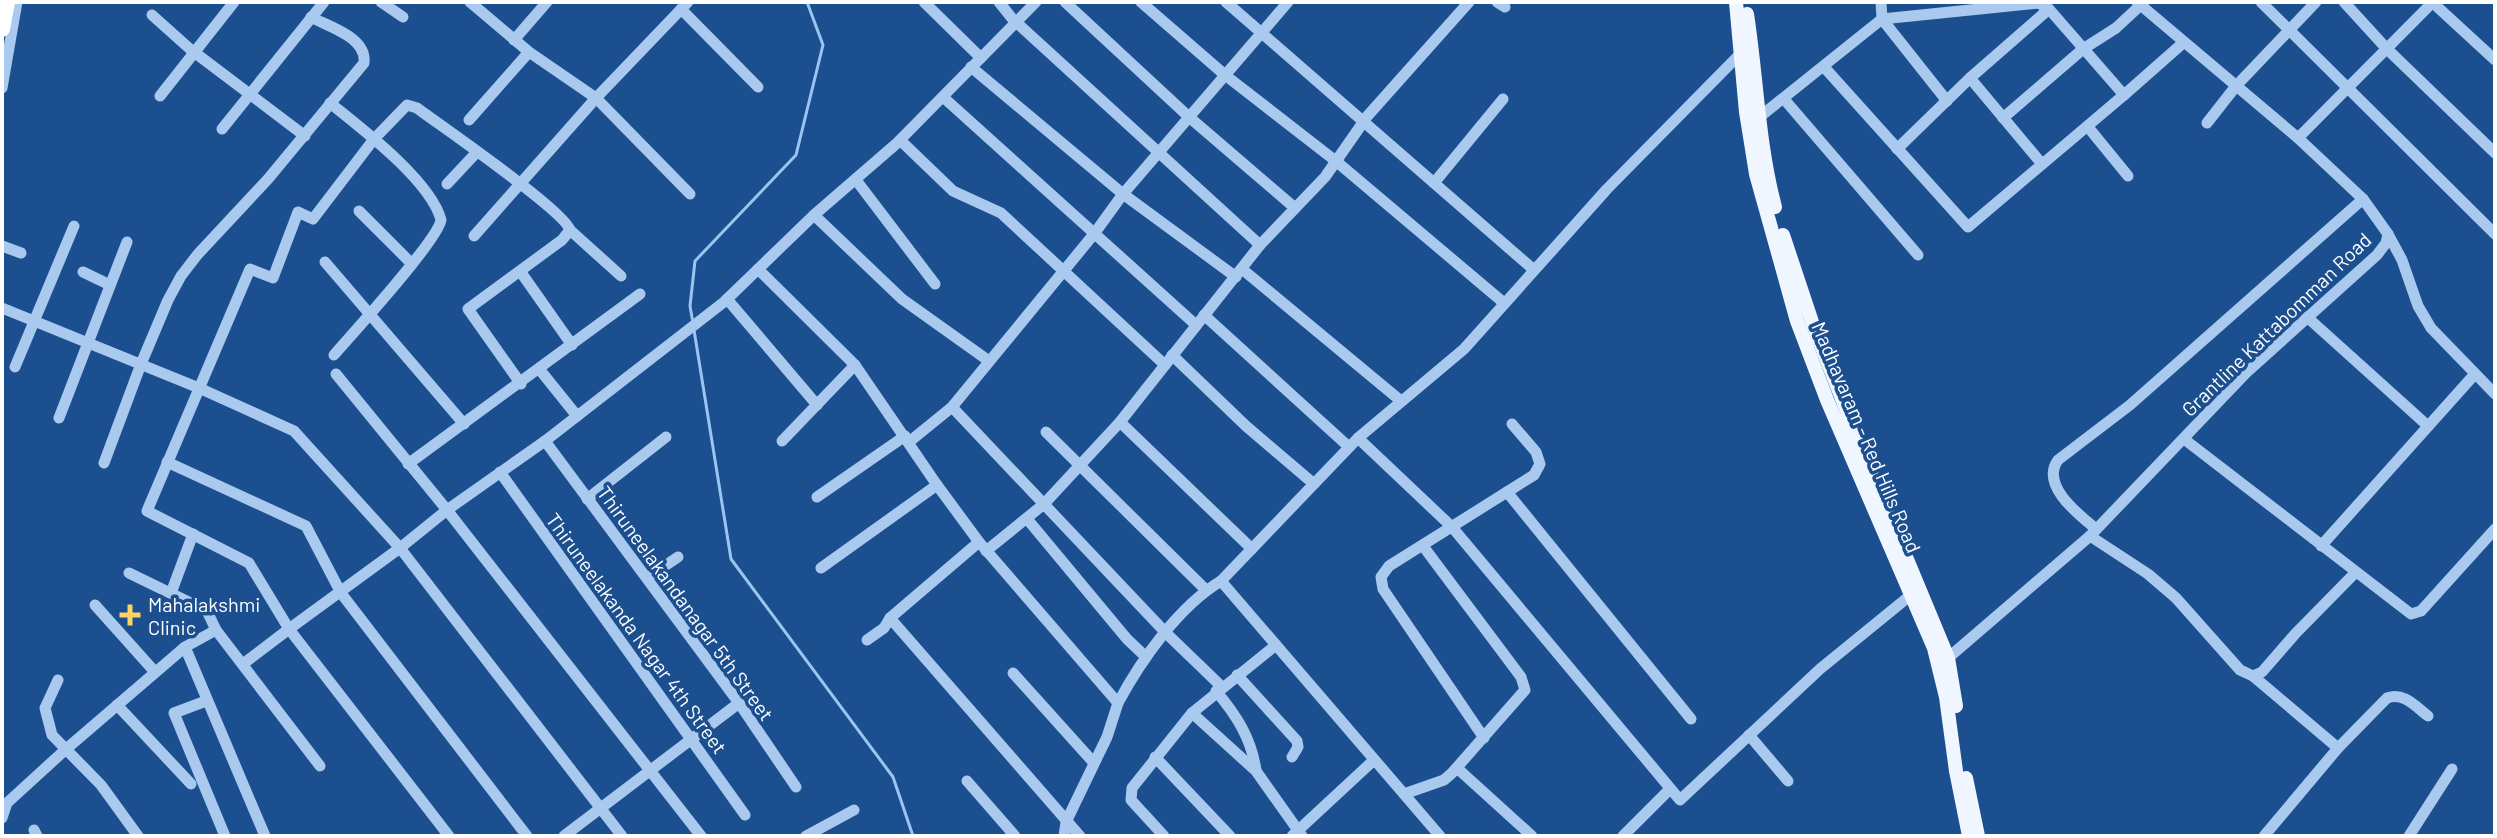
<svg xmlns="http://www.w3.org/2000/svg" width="2497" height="838" font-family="Barlow,sans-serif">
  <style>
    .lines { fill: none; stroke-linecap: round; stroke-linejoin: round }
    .stream { stroke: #9cc4f0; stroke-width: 3 }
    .minor { stroke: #a9c9ee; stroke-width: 11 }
    .major { stroke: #f0f6ff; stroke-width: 14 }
    .highway { stroke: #fff; stroke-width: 16 }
    .poi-dot { fill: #ffd166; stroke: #1b4f8f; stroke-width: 3 }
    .labels { text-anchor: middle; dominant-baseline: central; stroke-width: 7; stroke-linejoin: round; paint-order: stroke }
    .street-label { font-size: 20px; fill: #fff; stroke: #1b4f8f }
    .poi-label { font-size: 20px; fill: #fff; stroke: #1b4f8f; text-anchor: start }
  </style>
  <rect width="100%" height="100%" fill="#1b4f8f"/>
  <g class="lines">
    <!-- stream -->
    <g class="stream">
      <path d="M 693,323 L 690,306 L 695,261 L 796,155 L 823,45 L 807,2"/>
      <path d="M 694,330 L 731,559 L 893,777 L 913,836"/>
    </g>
    <!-- minor -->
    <g class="minor">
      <path d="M 381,2 L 403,17"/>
      <path d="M 470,2 L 529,52 L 596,98 L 690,194"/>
      <path d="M 924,2 L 981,58"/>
      <path d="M 999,2 L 1015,22"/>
      <path d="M 1065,2 L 1189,117 L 1295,208"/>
      <path d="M 1141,2 L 1225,75 L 1337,162 L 1504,303"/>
      <path d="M 1226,2 L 1534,270"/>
      <path d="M 1497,2 L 1505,7"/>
      <path d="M 1881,2 L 1882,19 L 1947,101"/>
      <path d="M 2137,2 L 2298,138"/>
      <path d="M 2261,2 L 2495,234"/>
      <path d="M 2344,2 L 2386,48 L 2495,153"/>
      <path d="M 2432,2 L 2495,60"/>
      <path d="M 681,9 L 758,87"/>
      <path d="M 152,15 L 190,49 L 305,136"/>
      <path d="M 1016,22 L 1260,245"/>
      <path d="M 514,40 L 547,2"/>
      <path d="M 971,67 L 1123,194 L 1236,277"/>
      <path d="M 1824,67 L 1968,227 L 2124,95"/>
      <path d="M 1970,78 L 2042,164"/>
      <path d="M 2,88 L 17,2"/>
      <path d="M 160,96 L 234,2"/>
      <path d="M 943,97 L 1196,325"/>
      <path d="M 1784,99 L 1918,255"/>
      <path d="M 330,103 C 361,128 431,181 441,220 C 438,240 353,333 334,355"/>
      <path d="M 2003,118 L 2083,49 L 2116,28 L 2144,2"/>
      <path d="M 1757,119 L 1882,19 L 2038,3 L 2049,9 L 2124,95 L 2183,43"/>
      <path d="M 469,120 L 529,52"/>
      <path d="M 1363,121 L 1469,2"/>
      <path d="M 2207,123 L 2236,86 L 2316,2"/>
      <path d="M 2088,127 L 2128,176"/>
      <path d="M 222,129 L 324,2"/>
      <path d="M 900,140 L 953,191 L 1001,213 L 1165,365"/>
      <path d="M 1897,149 L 1970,78 L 2049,9"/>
      <path d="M 856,180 L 935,284"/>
      <path d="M 1434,183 L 1503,99"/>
      <path d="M 447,184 L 476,153"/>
      <path d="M 359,211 L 412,264"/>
      <path d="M 814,215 L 902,299 L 989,361"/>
      <path d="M 570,230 L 621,276"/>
      <path d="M 2388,234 L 2402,260 L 2418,306 L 2431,328 L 2495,394"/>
      <path d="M 474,236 L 596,98 L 688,2"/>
      <path d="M 2,246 L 21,253"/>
      <path d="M 325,262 L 464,424"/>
      <path d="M 758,269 L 855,365 L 937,485 L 979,542 L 1118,703 C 1141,660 1179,606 1221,581 L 1358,438 L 1464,349 L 1607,189 L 1745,49"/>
      <path d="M 1242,269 L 1401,401"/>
      <path d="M 520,271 L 572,345"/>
      <path d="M 83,272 L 110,285"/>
      <path d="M 727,299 L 817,405"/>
      <path d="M 2,308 L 199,388 L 294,431 L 400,548 L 447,510 L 545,441 L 724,302 L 814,215 L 896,144 L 1036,2"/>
      <path d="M 1204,315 L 1349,447"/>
      <path d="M 2307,317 L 2428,426"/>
      <path d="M 1172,355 L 1246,426 L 1314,484"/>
      <path d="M 15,367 L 74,226"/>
      <path d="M 540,370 L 577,416"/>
      <path d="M 336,374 L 447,510 L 701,836"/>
      <path d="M 952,407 L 1166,633 L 1222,687"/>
      <path d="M 59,418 L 127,242"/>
      <path d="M 1120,422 L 1252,549"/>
      <path d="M 1046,432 L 1206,590"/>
      <path d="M 1358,438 L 1452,527 L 1680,800 L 1820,669 L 1912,594"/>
      <path d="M 2184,439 L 2411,614 L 2421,611 L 2495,529"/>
      <path d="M 545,441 L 739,703 L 796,787"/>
      <path d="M 782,441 L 855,365"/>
      <path d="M 909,442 L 952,407 L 1094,234 L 1123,194 L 1288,2"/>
      <path d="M 167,462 L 306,526 L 341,593 L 527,836"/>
      <path d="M 104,463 L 141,364 L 168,300 L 181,276 L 198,254 L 268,179 L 364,63 C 367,37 329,27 311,17"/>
      <path d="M 408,464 L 640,294"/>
      <path d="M 500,472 L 745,815"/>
      <path d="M 1507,492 L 1534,475 L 1540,464 L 1536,452 L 1512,424"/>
      <path d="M 817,497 L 905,436"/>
      <path d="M 587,499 L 666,437"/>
      <path d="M 1028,520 L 1127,639 L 1146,657"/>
      <path d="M 2096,529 C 2078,514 2040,485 2058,460 L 2130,405 L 2363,199"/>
      <path d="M 2090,536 L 2148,574 L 2176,598 L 2240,670 L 2253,676 L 2262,672 L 2296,633 L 2355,573"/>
      <path d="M 2321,546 L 2474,375"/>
      <path d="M 986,551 L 1044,504 L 1120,422 L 1260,245 L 1325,177 L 1364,121"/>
      <path d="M 821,568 L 937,485"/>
      <path d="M 129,573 L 207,611 L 216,630 L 320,766"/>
      <path d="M 647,578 L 678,557"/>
      <path d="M 1221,581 L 1440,836"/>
      <path d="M 171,593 L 193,534"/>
      <path d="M 95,605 L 155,672"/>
      <path d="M 890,618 L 1080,836"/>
      <path d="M 867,640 L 884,628 L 890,618 L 979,542"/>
      <path d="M 185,647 L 265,836"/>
      <path d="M 1948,658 L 2090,536 L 2246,373 L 2377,255 L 2386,243 L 2388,234 L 2363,199 L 2298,138 L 2433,2"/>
      <path d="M 243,664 L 289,629 L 249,563 L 147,511 L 250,269 L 273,278 L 298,212 L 313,219 L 374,139 L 407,105 L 417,108 C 441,126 565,211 570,230 L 562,240 L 468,309 L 521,384"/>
      <path d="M 1013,673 L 1094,763"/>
      <path d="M 1237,675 L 1297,741 L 1298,747 L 1292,757"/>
      <path d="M 2253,676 L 2338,748"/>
      <path d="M 58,680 L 45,708 L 52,735 L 101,785 L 138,836"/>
      <path d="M 1216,691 C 1237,716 1251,738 1256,770"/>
      <path d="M 206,701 L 174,713 L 225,836"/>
      <path d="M 117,705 L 191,784"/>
      <path d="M 1192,713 L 1256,771 L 1302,836"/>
      <path d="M 1749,735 L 1788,781"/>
      <path d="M 1484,738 L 1383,589 L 1381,577 L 1389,566 L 1507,492 L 1691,719"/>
      <path d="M 1155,757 L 1230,836"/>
      <path d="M 1457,768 L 1532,836"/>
      <path d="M 967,781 L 1015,836"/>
      <path d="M 1404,794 L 1444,780 L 1452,773 L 1525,690 L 1521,677 L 1423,546"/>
      <path d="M 2,818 L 7,803 L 65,750 L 185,647 L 216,630"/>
      <path d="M 34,830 L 37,836"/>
      <path d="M 449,836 L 289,629 L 400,548 L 622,836"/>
      <path d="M 564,836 L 739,703"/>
      <path d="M 806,836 L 854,810"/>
      <path d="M 1064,836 L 1066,822 L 1107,737 L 1118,703"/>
      <path d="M 1164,836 L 1131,800 L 1132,788 L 1192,713 L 1276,645"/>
      <path d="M 1292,836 L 1374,760"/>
      <path d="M 1623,836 L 1670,789"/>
      <path d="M 2264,836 L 2338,748 L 2387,698 C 2404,692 2415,706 2428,716"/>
      <path d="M 2409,836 L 2452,769"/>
    </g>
    <!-- major -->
    <g class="major">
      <path d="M 1736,2 L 1746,112 L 1756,174 L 1797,321 L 1827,400 L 1934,648 L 1946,697 L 1956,771 L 1969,836"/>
      <path d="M 1747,14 C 1757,79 1758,143 1775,207"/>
      <path d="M 1783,235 L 1812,322 L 1867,463 L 1948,658 L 1956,706"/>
      <path d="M 1966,778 L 1978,836"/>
    </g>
    <!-- highway -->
    <path class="highway" d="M 2,29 L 7,2"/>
  </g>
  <!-- markers -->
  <path class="poi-dot" d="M126 603h8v8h8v8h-8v8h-8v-8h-8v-8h8z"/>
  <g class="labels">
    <!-- street labels -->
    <g class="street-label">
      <text transform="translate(2276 324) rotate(-44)">Grantline Kattabomman Road</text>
      <text transform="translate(1867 437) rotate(67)">Madhavaram - Red Hills Road</text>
      <text transform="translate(686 603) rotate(54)">Thiruneelakandanagar 5th Street</text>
      <text transform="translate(637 633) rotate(54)">Thiruneelakanda Nagar 4th Street</text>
    </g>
    <!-- poi labels -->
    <g class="poi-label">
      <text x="148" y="604">Mahalakshmi<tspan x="148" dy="23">Clinic</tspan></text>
    </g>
  </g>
  <!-- border -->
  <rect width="2497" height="838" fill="none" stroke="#ffffff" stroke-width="8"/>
</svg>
